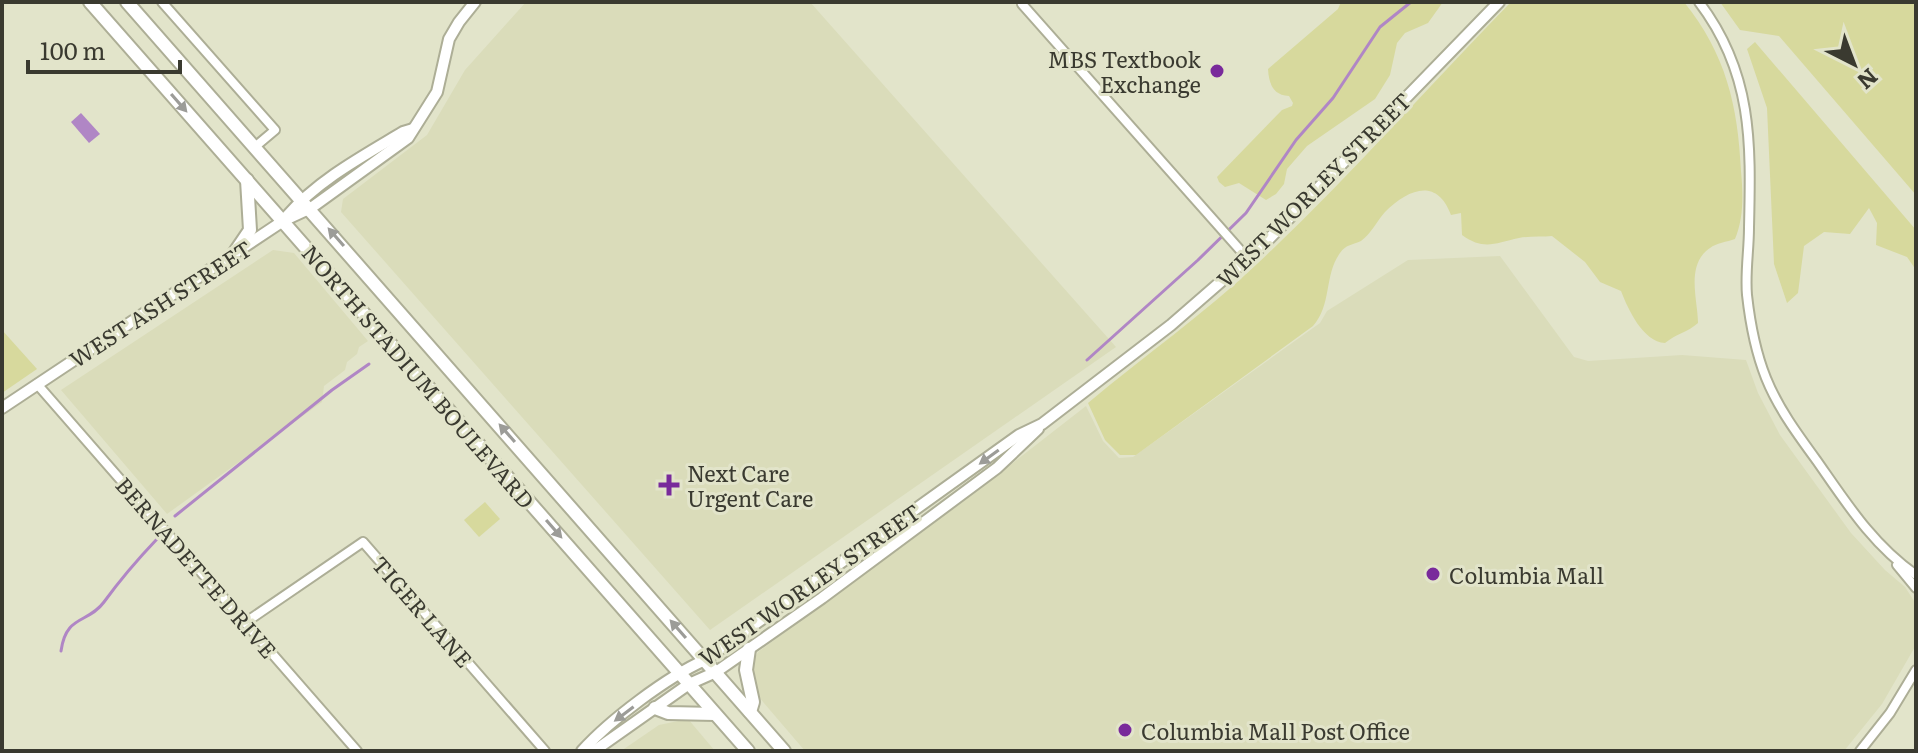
<svg xmlns="http://www.w3.org/2000/svg" width="1918" height="753" font-family="Literata,serif">
  <style>
    .built { fill: #dadcba }
    .green { fill: #d7d99d }
    .water { fill: #b086c5 }
    .lines { fill: none; stroke-linecap: round; stroke-linejoin: round }
    .stream { stroke: #b086c5; stroke-width: 3 }
    .minor-casing { stroke: #adae96; stroke-width: 12 }
    .tertiary-casing { stroke: #adae96; stroke-width: 14 }
    .primary-casing { stroke: #adae96; stroke-width: 16 }
    .minor { stroke: #fff; stroke-width: 8 }
    .tertiary { stroke: #fff; stroke-width: 10 }
    .primary { stroke: #fff; stroke-width: 12 }
    .oneway { fill: #9c9c98 }
    .poi-dot { fill: #792a9b; stroke: #e2e4ca; stroke-width: 3 }
    .labels { text-anchor: middle; dominant-baseline: central; stroke-width: 6; stroke-linejoin: round; paint-order: stroke }
    .poi-label { font-size: 22px; fill: #3a3a30; stroke: #e2e4ca; text-anchor: start }
    .street-label { font-size: 22px; fill: #3a3a30; stroke: #e2e4ca }
  </style>
  <rect width="100%" height="100%" fill="#e2e4ca"/>
  <!-- built -->
  <g class="built">
    <path d="M 526,2 L 810,2 L 1116,347 L 710,630 L 341,212 L 343,199 L 427,135 L 465,70 Z"/>
    <path d="M 273,250 L 294,253 L 368,341 L 359,347 L 357,354 L 347,362 L 345,370 L 324,386 L 322,402 L 167,514 L 61,390 Z"/>
    <path d="M 1500,256 L 1574,357 L 1588,361 L 1682,355 L 1746,360 L 1758,393 L 1780,435 L 1851,533 L 1885,570 L 1905,587 L 1916,604 L 1916,645 L 1882,704 L 1844,751 L 805,751 L 758,696 L 752,663 L 758,652 L 968,498 L 1086,406 L 1103,441 L 1119,458 L 1133,457 L 1320,323 L 1327,311 L 1408,260 Z"/>
    <path d="M 688,719 L 715,751 L 621,751 L 659,725 Z"/>
  </g>
  <!-- green -->
  <g class="green">
    <path d="M 1341,2 L 1443,2 L 1428,23 L 1405,33 L 1397,43 L 1390,75 L 1375,99 L 1307,146 L 1287,169 L 1284,184 L 1276,194 L 1266,200 L 1239,183 L 1225,187 L 1219,182 L 1217,177 L 1282,110 L 1292,106 L 1293,103 L 1289,96 C 1273,95 1269,84 1268,69 L 1338,9 Z"/>
    <path d="M 1511,2 L 1684,2 C 1726,54 1738,106 1741,171 C 1743,193 1744,218 1735,239 C 1727,242 1716,243 1710,248 C 1685,265 1698,300 1698,323 C 1688,332 1676,334 1665,343 C 1643,342 1628,309 1621,291 L 1600,282 L 1585,262 L 1552,236 C 1542,237 1530,236 1519,238 C 1495,243 1484,251 1462,235 L 1461,213 L 1451,215 C 1437,177 1408,189 1385,212 C 1377,221 1371,234 1361,241 C 1353,245 1346,244 1340,253 C 1324,275 1332,305 1313,326 L 1136,455 L 1120,455 L 1105,440 L 1088,403 C 1144,356 1204,314 1257,264 C 1346,181 1426,89 1511,2 Z"/>
    <path d="M 1720,2 L 1916,2 L 1916,195 L 1779,36 L 1740,30 Z"/>
    <path d="M 1755,42 L 1916,230 L 1916,270 L 1907,257 L 1876,245 L 1877,223 L 1869,208 L 1850,234 L 1824,232 L 1804,246 L 1798,293 L 1787,303 L 1774,264 L 1767,108 L 1747,49 Z"/>
    <path d="M 2,330 L 37,369 L 2,393 Z"/>
    <path d="M 485,502 L 500,519 L 479,537 L 464,520 Z"/>
  </g>
  <!-- water -->
  <path class="water" d="M 81,113 L 100,134 L 89,143 L 71,122 Z"/>
  <g class="lines">
    <!-- stream -->
    <g class="stream">
      <path d="M 1087,360 L 1198,260 L 1246,213 L 1296,140 L 1333,98 L 1380,27 L 1411,2"/>
      <path d="M 175,516 L 332,390 L 369,364"/>
      <path d="M 61,651 C 66,614 88,624 104,602 C 120,580 138,559 157,539"/>
    </g>
    <defs>
      <g id="minor">
        <path d="M 162,2 L 275,130 L 256,146"/>
        <path d="M 1699,2 C 1753,73 1751,143 1749,228 C 1749,250 1745,273 1747,295 C 1750,322 1756,353 1766,378 C 1778,408 1798,435 1817,461 C 1847,504 1873,545 1916,575"/>
        <path d="M 1022,4 L 1248,259"/>
        <path d="M 37,384 L 357,751"/>
        <path d="M 1897,565 L 1916,588"/>
        <path d="M 246,622 L 363,542 L 545,751"/>
        <path d="M 1860,751 L 1890,713 L 1916,670"/>
      </g>
      <g id="tertiary">
        <path d="M 287,216 C 318,180 363,156 403,132 L 413,129"/>
        <path d="M 2,408 L 283,221 L 311,208 L 408,138 L 437,92 L 449,39 L 459,22 L 475,2"/>
        <path d="M 582,751 C 610,720 667,677 705,660 L 1019,435 L 1042,424 L 1171,325 L 1263,245 L 1499,2"/>
        <path d="M 594,751 L 689,684 L 716,672 L 822,598 L 997,468 L 1038,429"/>
      </g>
      <g id="primary">
        <path d="M 90,2 L 748,751"/>
        <path d="M 127,2 L 784,751"/>
        <path d="M 233,255 L 250,230 L 247,180"/>
        <path d="M 749,649 L 746,670 L 753,702 L 750,712"/>
        <path d="M 655,708 L 668,713 L 715,714"/>
      </g>
    </defs>
    <!-- minor casing -->
    <use href="#minor" class="minor-casing"/>
    <!-- tertiary casing -->
    <use href="#tertiary" class="tertiary-casing"/>
    <!-- primary casing -->
    <use href="#primary" class="primary-casing"/>
    <!-- minor -->
    <use href="#minor" class="minor"/>
    <!-- tertiary -->
    <use href="#tertiary" class="tertiary"/>
    <!-- primary -->
    <use href="#primary" class="primary"/>
  </g>
  <!-- one-way arrows -->
  <defs><path id="oneway-solid" d="M-6-.8H1V-3.2L6.5 0L1 3.2V.8H-6Z" transform="scale(2)"/></defs>
  <g class="oneway">
    <use href="#oneway-solid" transform="translate(179 103) rotate(49)"/>
    <use href="#oneway-solid" transform="translate(336 237) rotate(-131)"/>
    <use href="#oneway-solid" transform="translate(507 433) rotate(-131)"/>
    <use href="#oneway-solid" transform="translate(989 457) rotate(144)"/>
    <use href="#oneway-solid" transform="translate(554 529) rotate(49)"/>
    <use href="#oneway-solid" transform="translate(678 629) rotate(-131)"/>
    <use href="#oneway-solid" transform="translate(624 714) rotate(143)"/>
  </g>
  <!-- markers -->
  <g class="poi-dot">
    <circle cx="1217" cy="71" r="8"/>
    <path d="M665 473h8v8h8v8h-8v8h-8v-8h-8v-8h8z"/>
    <circle cx="1433" cy="574" r="8"/>
    <circle cx="1125" cy="730" r="8"/>
  </g>
  <g class="labels">
    <!-- poi labels -->
    <g class="poi-label">
      <text x="1201" y="58" text-anchor="end">MBS Textbook<tspan x="1201" dy="25">Exchange</tspan></text>
      <text x="687" y="472">Next Care<tspan x="687" dy="25">Urgent Care</tspan></text>
      <text x="1449" y="574">Columbia Mall</text>
      <text x="1141" y="730">Columbia Mall Post Office</text>
    </g>
    <!-- street labels -->
    <g class="street-label">
      <text transform="translate(1313 189) rotate(-45)">WEST WORLEY STREET</text>
      <text transform="translate(160 303) rotate(-33)">WEST ASH STREET</text>
      <text transform="translate(419 376) rotate(49)">NORTH STADIUM BOULEVARD</text>
      <text transform="translate(197 567) rotate(49)">BERNADETTE DRIVE</text>
      <text transform="translate(809 584) rotate(-35)">WEST WORLEY STREET</text>
      <text transform="translate(423 611) rotate(49)">TIGER LANE</text>
    </g>
  </g>
  <!-- border -->
  <rect width="1918" height="753" fill="none" stroke="#3a3a30" stroke-width="8"/>
  <!-- north arrow -->
  <g transform="translate(1854 64) rotate(138)" stroke="#e2e4ca" stroke-width="6" paint-order="stroke">
  <path d="M0-6L14 30L0 20L-14 30Z" fill="#3a3a30"/>
  <text y="-12" font-size="22" font-weight="bold" text-anchor="middle" fill="#3a3a30">N</text>
  </g>
  <!-- scale -->
  <path d="M28 60v12h152v-12" fill="none" stroke="#3a3a30" stroke-width="4"/>
  <text x="40" y="60" font-size="24" fill="#3a3a30" stroke="#e2e4ca" stroke-width="6" paint-order="stroke">100 m</text>
</svg>
